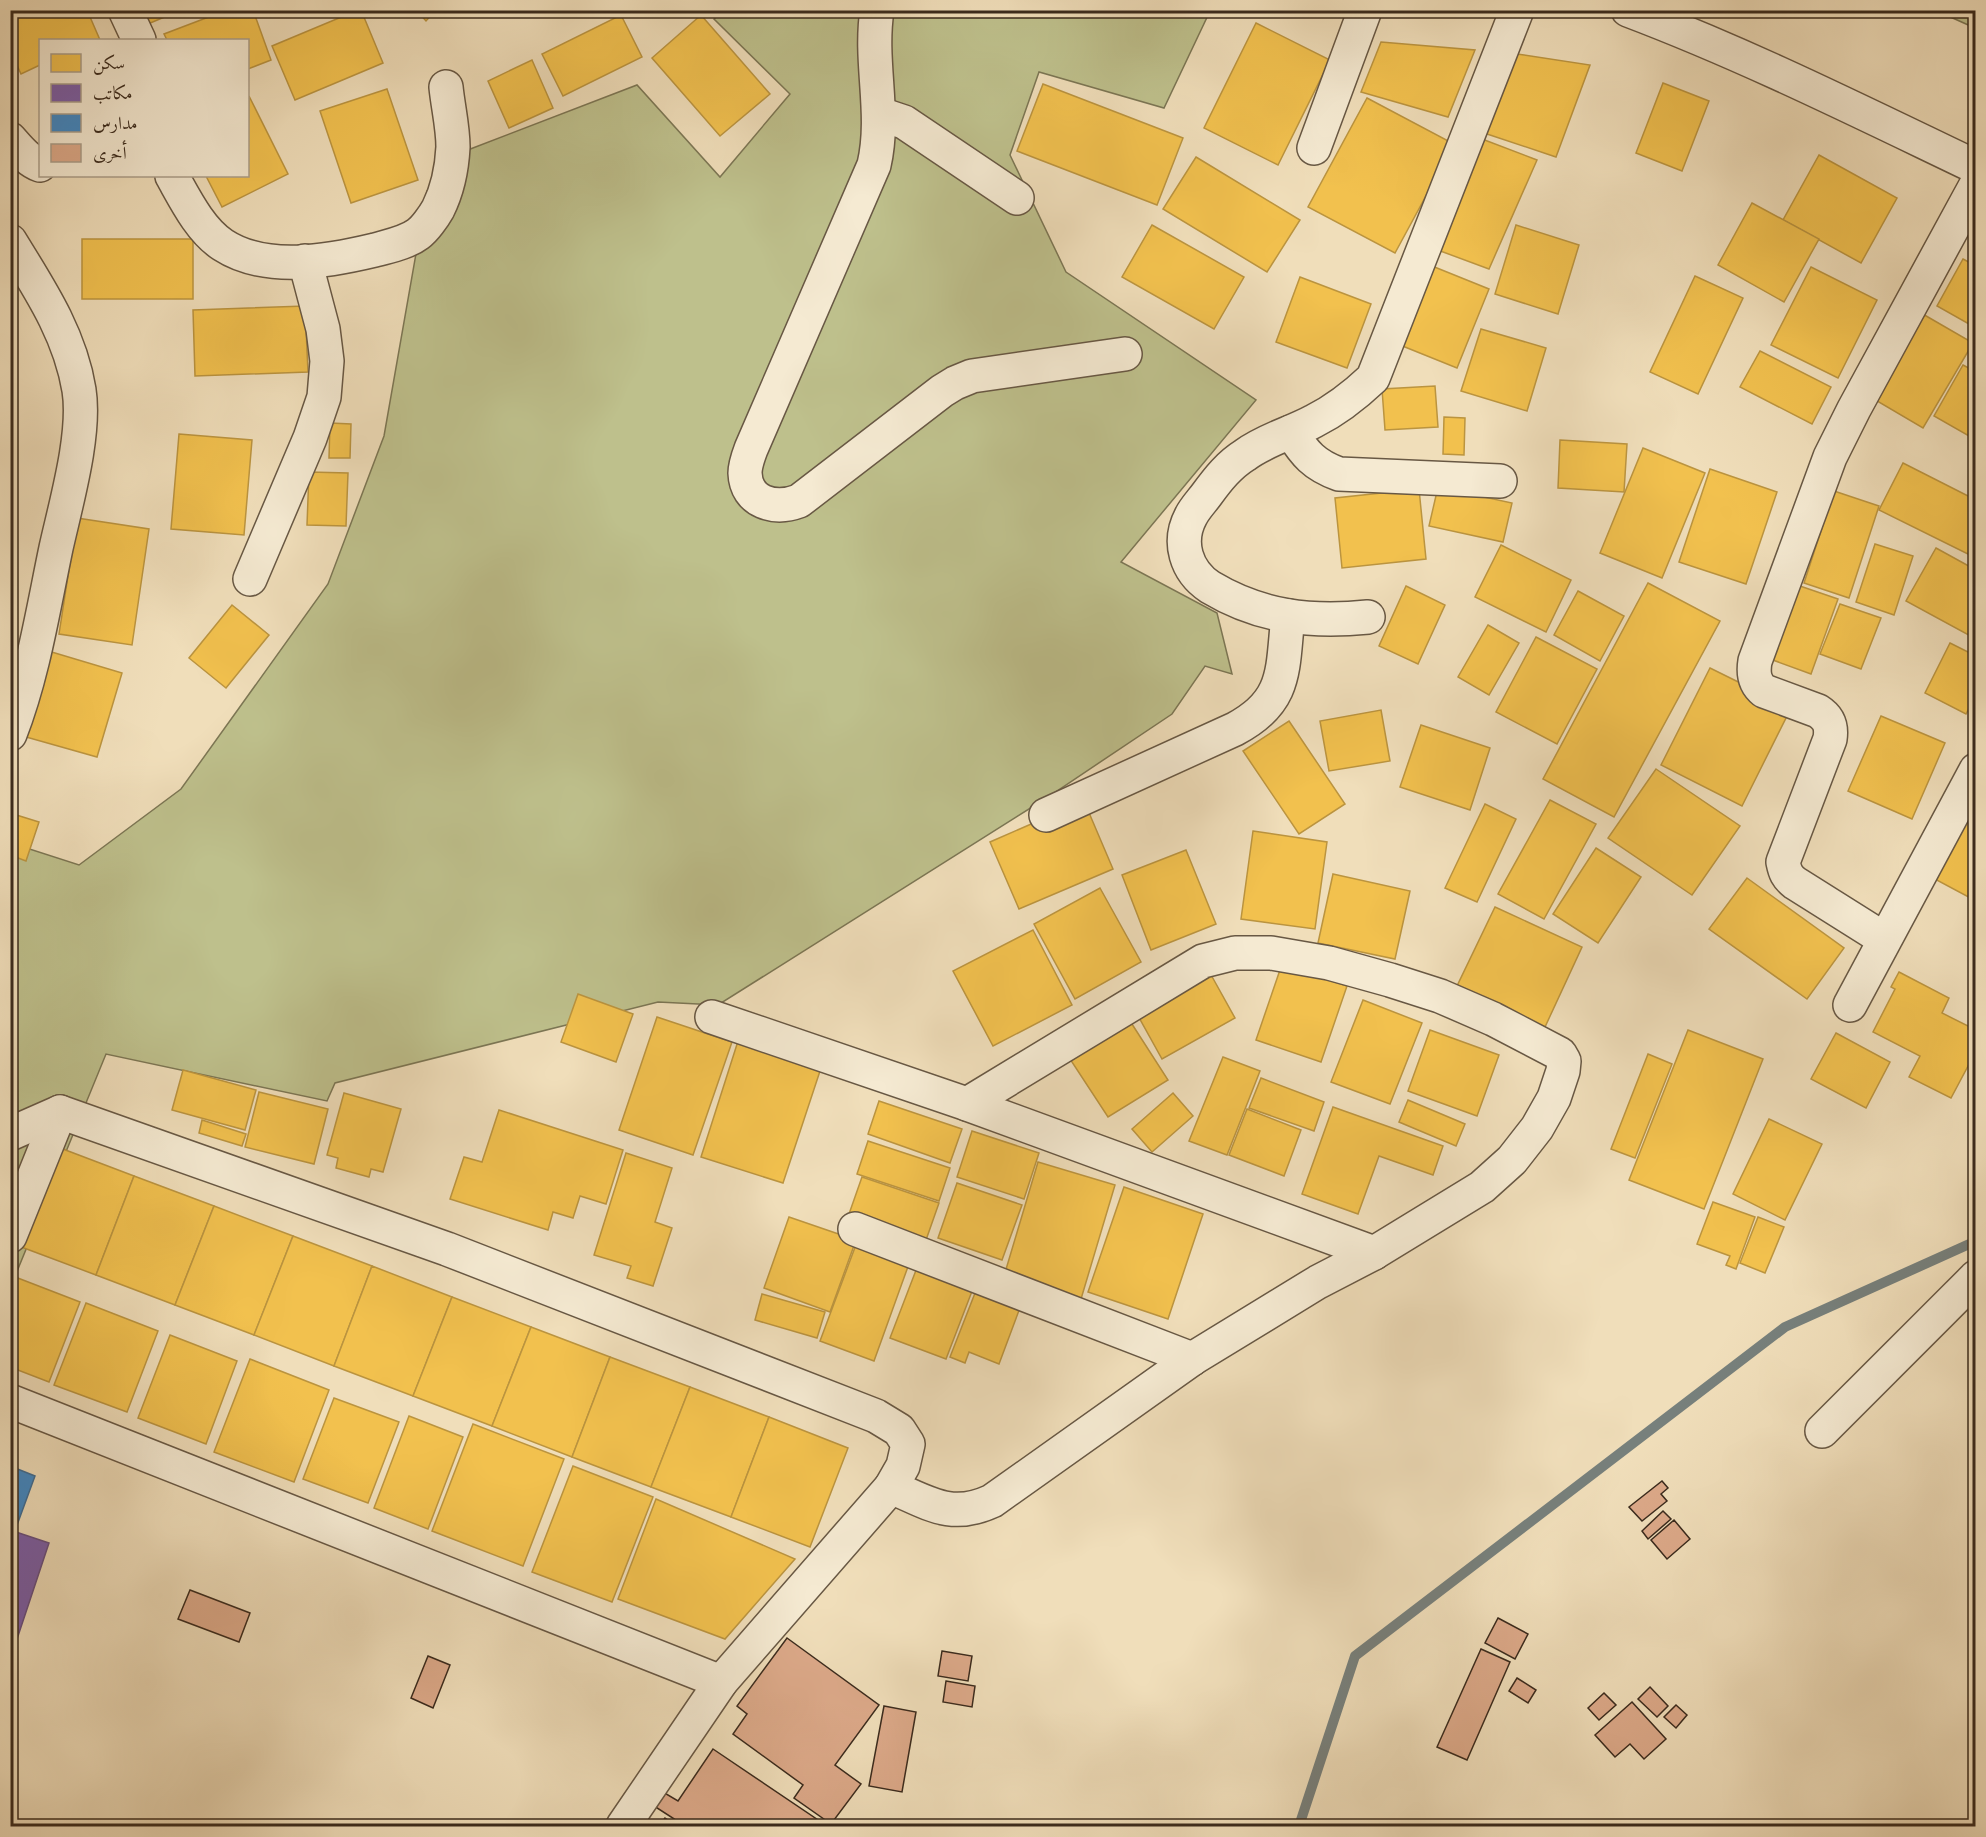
<svg xmlns="http://www.w3.org/2000/svg" width="1986" height="1837" font-family="'Old Standard TT',Amiri,serif">
  <style>
    .green { fill: #bec08c; stroke: #7c7654; stroke-width: 1.5 }
    .homes { fill: #f2c14e; stroke: #bb943f; stroke-width: 1.5 }
    .offices { fill: #7b5ea7; stroke: #684f7e; stroke-width: 1.5 }
    .schools { fill: #3f88c5; stroke: #3e6c93; stroke-width: 1.5 }
    .lines { fill: none; stroke-linecap: round; stroke-linejoin: round }
    .stream { stroke: #77807c; stroke-width: 10 }
    .building { fill: #dca989; stroke: #3b2b1d; stroke-width: 1.5 }
    .minor-casing { stroke: #685844; stroke-width: 36 }
    .minor { stroke: #f5ead2; stroke-width: 33 }
  </style>
  <rect width="100%" height="100%" fill="#f0deba"/>
  <filter id="stains"><feTurbulence type="fractalNoise" baseFrequency=".00333" numOctaves="4"/><feColorMatrix values="0 0 0 0 .2 0 0 0 0 .09 0 0 0 0 .02 0 0 0 .5 -.17"/></filter>
  <radialGradient id="worn" r=".72"><stop offset=".6" stop-color="#630" stop-opacity="0"/><stop offset="1" stop-color="#630" stop-opacity=".3"/></radialGradient>
  <!-- green -->
  <g class="green">
    <path d="M 724,11 L 1210,11 L 1164,108 L 1039,72 L 1010,155 L 1066,272 L 1256,400 L 1121,562 L 1217,613 L 1232,674 L 1205,666 L 1172,714 L 1048,797 L 718,1005 L 658,1002 L 335,1083 L 327,1101 L 106,1054 L 11,1286 L 11,843 L 79,865 L 181,789 L 328,584 L 384,436 L 427,191 L 460,153 L 637,85 L 720,177 L 790,94 L 714,19 Z"/>
    <path d="M 1937,11 L 1975,11 L 1975,28 Z"/>
  </g>
  <!-- homes -->
  <g class="homes">
    <path d="M 35,10 L 87,10 L 100,40 L 40,40 L 40,65 L 21,74 L 10,50 L 10,21 Z"/>
    <path d="M 143,10 L 181,10 L 148,24 Z"/>
    <path d="M 227,10 L 253,10 L 271,60 L 248,69 L 248,40 L 167,40 L 164,34 Z"/>
    <path d="M 358,10 L 361,10 L 383,63 L 295,100 L 272,46 Z"/>
    <path d="M 416,10 L 436,10 L 426,21 Z"/>
    <path d="M 621,15 L 642,57 L 563,96 L 542,54 Z"/>
    <path d="M 701,15 L 770,94 L 720,136 L 652,58 Z"/>
    <path d="M 1256,23 L 1330,60 L 1278,165 L 1204,128 Z"/>
    <path d="M 1381,42 L 1475,50 L 1448,117 L 1361,92 Z"/>
    <path d="M 1517,54 L 1590,65 L 1556,157 L 1484,133 Z"/>
    <path d="M 532,60 L 553,108 L 509,128 L 488,81 Z"/>
    <path d="M 1663,83 L 1709,101 L 1682,171 L 1636,153 Z"/>
    <path d="M 1043,84 L 1183,138 L 1157,205 L 1017,151 Z"/>
    <path d="M 387,89 L 418,180 L 351,203 L 320,111 Z"/>
    <path d="M 249,96 L 288,174 L 222,207 L 206,176 L 248,176 Z"/>
    <path d="M 1367,98 L 1454,144 L 1395,253 L 1308,207 Z"/>
    <path d="M 1482,139 L 1537,160 L 1489,269 L 1435,249 Z"/>
    <path d="M 1819,155 L 1897,198 L 1861,263 L 1783,220 Z"/>
    <path d="M 1196,157 L 1300,220 L 1267,272 L 1163,209 Z"/>
    <path d="M 1752,203 L 1819,239 L 1784,302 L 1718,265 Z"/>
    <path d="M 1152,225 L 1244,277 L 1214,329 L 1122,277 Z"/>
    <path d="M 1516,225 L 1579,245 L 1558,314 L 1495,294 Z"/>
    <rect x="82" y="239" width="111" height="60"/>
    <path d="M 1963,259 L 1976,266 L 1976,328 L 1937,306 Z"/>
    <path d="M 1432,266 L 1489,289 L 1457,368 L 1400,345 Z"/>
    <path d="M 1811,267 L 1877,300 L 1838,378 L 1771,345 Z"/>
    <path d="M 1695,276 L 1743,298 L 1698,394 L 1650,372 Z"/>
    <path d="M 1300,277 L 1371,304 L 1347,368 L 1276,342 Z"/>
    <path d="M 305,306 L 308,372 L 195,376 L 193,310 Z"/>
    <path d="M 1921,313 L 1973,343 L 1923,428 L 1872,398 Z"/>
    <path d="M 1481,329 L 1546,348 L 1527,411 L 1461,391 Z"/>
    <path d="M 1760,351 L 1831,387 L 1812,424 L 1740,387 Z"/>
    <path d="M 1963,365 L 1976,372 L 1976,440 L 1934,416 Z"/>
    <path d="M 1435,386 L 1438,427 L 1385,430 L 1382,389 Z"/>
    <path d="M 1444,417 L 1465,418 L 1464,455 L 1443,454 Z"/>
    <path d="M 330,423 L 351,424 L 350,458 L 329,458 Z"/>
    <path d="M 179,434 L 252,440 L 244,535 L 171,529 Z"/>
    <path d="M 1560,440 L 1627,444 L 1624,492 L 1558,488 Z"/>
    <path d="M 1643,448 L 1705,473 L 1662,578 L 1600,553 Z"/>
    <path d="M 1903,463 L 1976,500 L 1976,558 L 1879,510 Z"/>
    <path d="M 1710,469 L 1777,492 L 1746,584 L 1679,562 Z"/>
    <path d="M 309,472 L 348,473 L 346,526 L 307,525 Z"/>
    <path d="M 1438,487 L 1512,503 L 1503,542 L 1429,526 Z"/>
    <path d="M 1419,489 L 1426,559 L 1342,568 L 1335,498 Z"/>
    <path d="M 1834,491 L 1879,506 L 1849,598 L 1804,583 Z"/>
    <path d="M 77,518 L 149,529 L 132,645 L 59,634 Z"/>
    <path d="M 1875,544 L 1913,556 L 1894,615 L 1856,602 Z"/>
    <path d="M 1501,545 L 1571,580 L 1546,632 L 1475,597 Z"/>
    <path d="M 1936,548 L 1976,570 L 1976,639 L 1906,601 Z"/>
    <path d="M 1648,583 L 1720,621 L 1614,817 L 1543,779 Z"/>
    <path d="M 1797,585 L 1838,599 L 1811,674 L 1770,659 Z"/>
    <path d="M 1406,586 L 1445,605 L 1418,664 L 1379,646 Z"/>
    <path d="M 1578,591 L 1624,616 L 1600,661 L 1554,635 Z"/>
    <path d="M 1840,604 L 1881,618 L 1861,669 L 1820,654 Z"/>
    <path d="M 232,605 L 269,635 L 226,688 L 189,658 Z"/>
    <path d="M 1488,625 L 1519,643 L 1489,695 L 1458,677 Z"/>
    <path d="M 1536,637 L 1597,669 L 1557,744 L 1496,712 Z"/>
    <path d="M 1950,643 L 1976,656 L 1976,695 L 1966,714 L 1925,693 Z"/>
    <path d="M 45,650 L 122,673 L 97,757 L 19,735 Z"/>
    <path d="M 1710,668 L 1791,708 L 1742,806 L 1661,765 Z"/>
    <path d="M 1381,710 L 1390,761 L 1329,771 L 1320,721 Z"/>
    <path d="M 1881,716 L 1945,743 L 1912,819 L 1848,791 Z"/>
    <path d="M 1289,721 L 1345,804 L 1299,834 L 1243,751 Z"/>
    <path d="M 1421,725 L 1490,748 L 1470,810 L 1400,787 Z"/>
    <path d="M 1656,769 L 1740,826 L 1692,895 L 1608,838 Z"/>
    <path d="M 1550,800 L 1596,824 L 1544,919 L 1498,894 Z"/>
    <path d="M 1084,801 L 1113,869 L 1019,909 L 990,842 Z"/>
    <path d="M 1485,804 L 1516,819 L 1477,902 L 1445,888 Z"/>
    <path d="M 10,813 L 39,822 L 26,861 L 10,855 Z"/>
    <path d="M 1966,815 L 1976,820 L 1976,901 L 1931,877 Z"/>
    <path d="M 1253,831 L 1327,842 L 1315,929 L 1241,919 Z"/>
    <path d="M 1596,848 L 1641,877 L 1598,943 L 1553,914 Z"/>
    <path d="M 1186,850 L 1216,924 L 1151,950 L 1122,875 Z"/>
    <path d="M 1333,874 L 1410,891 L 1395,959 L 1318,943 Z"/>
    <path d="M 1747,878 L 1844,948 L 1807,999 L 1709,929 Z"/>
    <path d="M 1100,888 L 1141,962 L 1075,999 L 1034,924 Z"/>
    <path d="M 1495,907 L 1582,947 L 1545,1027 L 1457,986 Z"/>
    <path d="M 1033,930 L 1072,1005 L 993,1046 L 953,971 Z"/>
    <path d="M 1282,964 L 1347,986 L 1321,1062 L 1256,1040 Z"/>
    <path d="M 1899,972 L 1949,998 L 1942,1013 L 1976,1030 L 1976,1051 L 1951,1098 L 1909,1077 L 1920,1056 L 1873,1032 L 1895,989 L 1891,987 Z"/>
    <path d="M 1210,973 L 1235,1018 L 1162,1059 L 1137,1014 Z"/>
    <path d="M 578,994 L 633,1014 L 616,1062 L 561,1042 Z"/>
    <path d="M 1363,1000 L 1422,1023 L 1390,1104 L 1331,1082 Z"/>
    <path d="M 657,1017 L 732,1042 L 693,1155 L 619,1130 Z"/>
    <path d="M 1130,1021 L 1168,1080 L 1108,1117 L 1070,1059 Z"/>
    <path d="M 1430,1030 L 1499,1055 L 1477,1116 L 1408,1091 Z"/>
    <path d="M 1688,1030 L 1763,1059 L 1704,1209 L 1629,1180 Z"/>
    <path d="M 1836,1033 L 1890,1062 L 1866,1108 L 1811,1079 Z"/>
    <path d="M 739,1038 L 822,1065 L 783,1183 L 701,1157 Z"/>
    <path d="M 1648,1054 L 1672,1064 L 1635,1158 L 1611,1149 Z"/>
    <path d="M 1223,1057 L 1260,1071 L 1227,1155 L 1189,1141 Z"/>
    <path d="M 183,1070 L 256,1090 L 245,1130 L 172,1110 Z"/>
    <path d="M 1261,1078 L 1324,1102 L 1314,1131 L 1249,1108 Z"/>
    <path d="M 259,1092 L 328,1109 L 314,1164 L 245,1147 Z"/>
    <path d="M 344,1093 L 401,1109 L 383,1172 L 371,1169 L 369,1177 L 336,1168 L 338,1158 L 327,1155 Z"/>
    <path d="M 1173,1093 L 1193,1116 L 1152,1152 L 1132,1129 Z"/>
    <path d="M 1408,1100 L 1465,1124 L 1456,1146 L 1399,1122 Z"/>
    <path d="M 879,1101 L 962,1129 L 950,1163 L 868,1134 Z"/>
    <path d="M 1333,1107 L 1443,1146 L 1433,1175 L 1379,1156 L 1358,1214 L 1302,1194 Z"/>
    <path d="M 1247,1109 L 1301,1130 L 1284,1176 L 1229,1155 Z"/>
    <path d="M 499,1110 L 623,1150 L 606,1204 L 580,1196 L 573,1218 L 553,1212 L 548,1230 L 450,1199 L 464,1157 L 482,1162 Z"/>
    <path d="M 1769,1119 L 1822,1144 L 1785,1220 L 1733,1194 Z"/>
    <path d="M 202,1120 L 246,1134 L 242,1146 L 199,1133 Z"/>
    <path d="M 972,1131 L 1039,1153 L 1024,1199 L 957,1177 Z"/>
    <path d="M 868,1141 L 950,1168 L 939,1201 L 857,1174 Z"/>
    <path d="M 55,1146 L 134,1176 L 96,1275 L 16,1245 Z"/>
    <path d="M 626,1153 L 672,1168 L 655,1222 L 672,1228 L 653,1286 L 627,1278 L 631,1266 L 594,1255 Z"/>
    <path d="M 1038,1162 L 1115,1185 L 1081,1299 L 1004,1276 Z"/>
    <path d="M 134,1176 L 214,1206 L 175,1305 L 96,1275 Z"/>
    <path d="M 862,1177 L 939,1203 L 926,1240 L 849,1214 Z"/>
    <path d="M 957,1183 L 1022,1205 L 1002,1260 L 938,1238 Z"/>
    <path d="M 1124,1187 L 1203,1214 L 1168,1319 L 1088,1292 Z"/>
    <path d="M 1713,1202 L 1755,1217 L 1736,1269 L 1726,1265 L 1730,1256 L 1697,1244 Z"/>
    <path d="M 214,1206 L 293,1236 L 254,1335 L 175,1305 Z"/>
    <path d="M 789,1217 L 856,1240 L 830,1312 L 764,1288 Z"/>
    <path d="M 1758,1217 L 1784,1227 L 1765,1273 L 1740,1263 Z"/>
    <path d="M 293,1236 L 372,1266 L 334,1366 L 254,1335 Z"/>
    <path d="M 857,1242 L 910,1261 L 874,1361 L 820,1341 Z"/>
    <path d="M 918,1265 L 974,1286 L 946,1359 L 890,1338 Z"/>
    <path d="M 372,1266 L 452,1297 L 413,1396 L 334,1366 Z"/>
    <path d="M 10,1275 L 80,1302 L 49,1382 L 10,1367 Z"/>
    <path d="M 977,1288 L 1021,1305 L 999,1364 L 969,1352 L 965,1363 L 950,1357 Z"/>
    <path d="M 762,1294 L 825,1312 L 817,1338 L 755,1320 Z"/>
    <path d="M 452,1297 L 531,1327 L 492,1426 L 413,1396 Z"/>
    <path d="M 86,1303 L 158,1331 L 127,1412 L 54,1385 Z"/>
    <path d="M 531,1327 L 610,1357 L 572,1457 L 492,1426 Z"/>
    <path d="M 170,1335 L 237,1361 L 206,1444 L 138,1418 Z"/>
    <path d="M 610,1357 L 690,1387 L 651,1487 L 572,1457 Z"/>
    <path d="M 250,1359 L 329,1390 L 294,1482 L 214,1452 Z"/>
    <path d="M 690,1387 L 769,1417 L 731,1517 L 651,1487 Z"/>
    <path d="M 334,1398 L 399,1422 L 368,1503 L 303,1479 Z"/>
    <path d="M 409,1416 L 463,1437 L 428,1529 L 374,1508 Z"/>
    <path d="M 769,1417 L 848,1448 L 810,1547 L 731,1517 Z"/>
    <path d="M 473,1424 L 564,1459 L 523,1566 L 432,1531 Z"/>
    <path d="M 573,1466 L 653,1497 L 612,1602 L 532,1572 Z"/>
    <path d="M 656,1499 L 795,1559 L 725,1639 L 618,1599 Z"/>
  </g>
  <!-- offices -->
  <path class="offices" d="M 10,1530 L 49,1543 L 10,1660 Z"/>
  <!-- schools -->
  <path class="schools" d="M 10,1466 L 35,1476 L 17,1525 L 10,1523 Z"/>
  <g class="lines">
    <!-- stream -->
    <path class="stream" d="M 1299,1826 L 1355,1656 L 1785,1327 L 1976,1241"/>
  </g>
  <!-- building -->
  <g class="building">
    <path d="M 1662,1481 L 1668,1488 L 1661,1494 L 1667,1501 L 1642,1521 L 1629,1507 Z"/>
    <path d="M 1663,1511 L 1671,1519 L 1648,1539 L 1642,1531 Z"/>
    <path d="M 1674,1520 L 1690,1539 L 1667,1559 L 1651,1540 Z"/>
    <path d="M 190,1590 L 250,1613 L 239,1642 L 178,1619 Z"/>
    <path d="M 1498,1618 L 1528,1634 L 1515,1659 L 1485,1643 Z"/>
    <path d="M 787,1638 L 879,1705 L 835,1765 L 861,1784 L 831,1824 L 794,1798 L 803,1785 L 733,1734 L 747,1714 L 737,1706 Z"/>
    <path d="M 1481,1649 L 1510,1662 L 1467,1760 L 1437,1747 Z"/>
    <path d="M 942,1651 L 972,1656 L 968,1681 L 938,1676 Z"/>
    <path d="M 428,1656 L 450,1665 L 433,1708 L 411,1698 Z"/>
    <path d="M 1517,1678 L 1536,1690 L 1528,1703 L 1509,1691 Z"/>
    <path d="M 946,1681 L 975,1686 L 972,1707 L 943,1702 Z"/>
    <path d="M 1650,1687 L 1668,1706 L 1657,1717 L 1638,1699 Z"/>
    <path d="M 1604,1693 L 1616,1705 L 1599,1720 L 1588,1708 Z"/>
    <path d="M 1632,1702 L 1666,1739 L 1644,1759 L 1630,1744 L 1615,1757 L 1595,1735 Z"/>
    <path d="M 1676,1705 L 1687,1715 L 1676,1728 L 1664,1717 Z"/>
    <path d="M 884,1706 L 916,1712 L 902,1792 L 869,1786 Z"/>
    <path d="M 713,1749 L 827,1826 L 685,1826 L 654,1806 L 663,1792 L 678,1801 Z"/>
    <path d="M 665,1818 L 677,1826 L 659,1826 Z"/>
  </g>
  <g class="lines">
    <defs>
      <g id="minor">
        <path d="M 125,10 L 139,40"/>
        <path d="M 877,10 C 869,63 886,113 874,165 L 751,449 C 748,457 745,465 745,473 C 746,503 775,510 799,501 L 942,391 L 955,383 L 972,376 L 1125,354"/>
        <path d="M 1628,10 C 1747,55 1861,112 1976,167"/>
        <path d="M 880,114 L 904,122 L 1017,198"/>
        <path d="M 10,139 C 19,149 28,161 40,165"/>
        <path d="M 1314,148 L 1365,10"/>
        <path d="M 172,176 C 185,199 200,230 223,245 C 266,273 329,261 375,250 C 389,246 406,243 418,234 C 425,229 434,216 438,209 C 447,191 452,167 453,147 C 453,127 448,107 446,87"/>
        <path d="M 10,241 C 39,288 70,334 79,390 C 86,434 66,503 56,548 C 43,610 33,675 10,734"/>
        <path d="M 1291,432 C 1305,454 1314,465 1339,474 L 1500,481"/>
        <path d="M 250,579 L 310,438 L 324,397 L 327,361 L 323,329 L 305,261"/>
        <path d="M 1368,617 C 1311,623 1260,617 1210,587 C 1186,571 1177,542 1191,516 C 1195,508 1202,501 1207,494 C 1218,479 1229,465 1245,455 C 1265,440 1292,433 1314,421 C 1336,410 1355,395 1373,378 L 1517,10"/>
        <path d="M 1046,815 L 1235,729 C 1288,701 1282,669 1288,616"/>
        <path d="M 1884,939 L 1795,883 C 1787,877 1785,872 1783,862 L 1830,739 C 1832,726 1829,718 1818,711 L 1764,691 C 1754,683 1753,673 1755,661 L 1830,457 L 1854,409 L 1976,185"/>
        <path d="M 1850,1005 L 1976,770"/>
        <path d="M 712,1017 L 967,1104 L 1374,1253"/>
        <path d="M 10,1134 L 60,1112 L 447,1249 L 876,1416 L 899,1430 L 908,1444 L 903,1466 L 891,1487 C 929,1503 951,1520 992,1501 L 1192,1359 L 1318,1282 L 1374,1253 L 1482,1187 L 1512,1160 L 1537,1128 L 1554,1098 L 1563,1071 L 1564,1061 L 1560,1054 L 1493,1019 L 1440,996 L 1390,980 L 1329,963 L 1271,953 L 1235,953 L 1203,961 L 967,1104"/>
        <path d="M 855,1229 L 1192,1359"/>
        <path d="M 10,1236 L 60,1112"/>
        <path d="M 10,1401 L 721,1682"/>
        <path d="M 1822,1431 L 1976,1277"/>
        <path d="M 623,1826 L 721,1682 L 891,1487"/>
      </g>
    </defs>
    <!-- minor casing -->
    <use href="#minor" class="minor-casing"/>
    <!-- minor -->
    <use href="#minor" class="minor"/>
  </g>
  <!-- margin -->
  <rect width="1986" height="1837" fill="none" stroke="#f0deba" stroke-width="36"/>
  <rect x="12" y="12" width="1962" height="1813" fill="none" stroke="#3b2b1d" stroke-width="3"/>
  <rect x="18" y="18" width="1950" height="1801" fill="none" stroke="#3b2b1d" stroke-width="1.5"/>
  <!-- legend -->
  <rect x="39" y="39" width="210" height="138" fill="#f5ead2" stroke="#ab9e8a" stroke-width="1.5"/>
  <rect x="51" y="54" width="30" height="18" fill="#f2c14e" stroke="#ab9e8a" stroke-width="1.5"/>
  <text x="93" y="69" font-size="18" fill="#3b2b1d">سكن</text>
  <rect x="51" y="84" width="30" height="18" fill="#7b5ea7" stroke="#ab9e8a" stroke-width="1.5"/>
  <text x="93" y="99" font-size="18" fill="#3b2b1d">مكاتب</text>
  <rect x="51" y="114" width="30" height="18" fill="#3f88c5" stroke="#ab9e8a" stroke-width="1.5"/>
  <text x="93" y="129" font-size="18" fill="#3b2b1d">مدارس</text>
  <rect x="51" y="144" width="30" height="18" fill="#dca989" stroke="#ab9e8a" stroke-width="1.5"/>
  <text x="93" y="159" font-size="18" fill="#3b2b1d">أخرى</text>
  <rect width="100%" height="100%" filter="url(#stains)"/>
  <rect width="100%" height="100%" fill="url(#worn)"/>
</svg>
